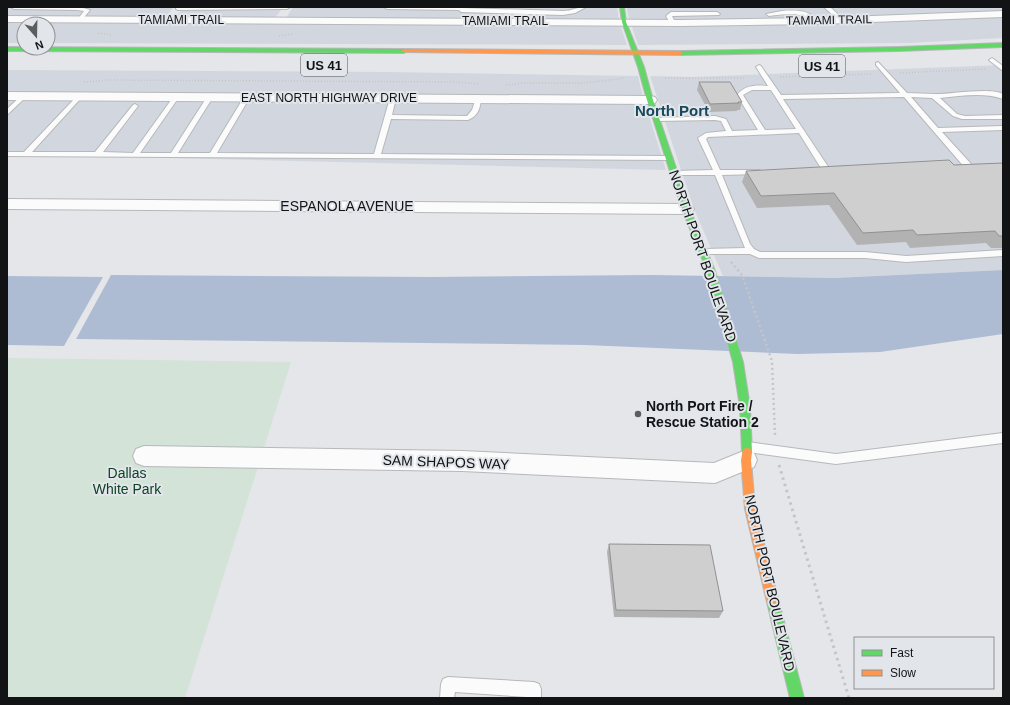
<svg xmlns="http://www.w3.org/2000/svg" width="1010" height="705" font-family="Arial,sans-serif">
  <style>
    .built { fill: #d2d7df }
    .green { fill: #d3e3d8 }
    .water { fill: #adbcd3 }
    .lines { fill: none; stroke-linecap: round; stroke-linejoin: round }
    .lane-casing { stroke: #b6b8ba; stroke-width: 2 }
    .street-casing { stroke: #b6b8ba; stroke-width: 2 }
    .fast-casing { stroke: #b6b8ba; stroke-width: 2 }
    .slow-casing { stroke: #b6b8ba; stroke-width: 2 }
    .path-far2 { stroke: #c5c5c6; stroke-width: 1.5; stroke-dasharray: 1 2; stroke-linecap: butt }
    .path-far1 { stroke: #c5c5c6; stroke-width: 2.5; stroke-dasharray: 2 3; stroke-linecap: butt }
    .path { stroke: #c5c5c6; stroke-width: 3; stroke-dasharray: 2.5 4; stroke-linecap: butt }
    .lane { fill: #fbfbfc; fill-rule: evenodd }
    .street { fill: #fbfbfc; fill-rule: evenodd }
    .fast { fill: #63d668; fill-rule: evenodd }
    .slow { fill: #ff974d; fill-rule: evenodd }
    .wall { fill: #b3b2b3 }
    .building { fill: #d0cfd0; stroke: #929192 }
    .poi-dot { fill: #5c5d5f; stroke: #e2e6eb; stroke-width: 1.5 }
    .labels { text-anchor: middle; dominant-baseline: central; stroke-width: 4; stroke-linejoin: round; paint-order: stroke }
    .far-street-label { font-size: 12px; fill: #121315; stroke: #e2e6eb }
    .shield { fill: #e2e6eb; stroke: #505255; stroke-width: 1 }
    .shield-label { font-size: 13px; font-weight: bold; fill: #121315 }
    .street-label { font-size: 14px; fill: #121315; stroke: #e2e6eb }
    .poi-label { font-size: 14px; font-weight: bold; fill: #121315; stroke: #e2e6eb; text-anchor: start }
    .park-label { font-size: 14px; fill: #0a4321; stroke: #e2e6eb }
    .far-district-label { font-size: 15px; font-weight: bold; fill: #18485b; stroke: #e2e6eb }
  </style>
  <rect width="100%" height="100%" fill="#e4e6e9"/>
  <!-- built -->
  <g class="built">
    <path d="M 7,7 L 174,7 L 165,17 L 7,17 Z"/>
    <path d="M 184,7 L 283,7 L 275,18 L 176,17 Z"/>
    <path d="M 293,7 L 617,7 L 619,20 L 286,18 Z"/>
    <path d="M 627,7 L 1003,7 L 1003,12 L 818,19 L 629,20 Z"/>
    <path d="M 1003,16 L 1003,38 L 908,43 L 638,45 L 631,24 Z"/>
    <path d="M 7,21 L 620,24 L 627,45 L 48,43 L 48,24 L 24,24 L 24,43 L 7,43 Z"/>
    <path d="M 1003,65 L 1003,270 L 834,278 L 723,276 L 694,209 L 650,76 L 692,77 Z"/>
    <path d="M 7,70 L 387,72 L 638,76 L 643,97 L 7,92 Z"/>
    <path d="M 7,99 L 645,103 L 666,170 L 7,154 Z"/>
  </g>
  <!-- green -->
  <path class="green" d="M 7,358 L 291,362 L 185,698 L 7,698 Z"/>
  <!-- water -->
  <g class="water">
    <path d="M 1003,270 L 1003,334 L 880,352 L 797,354 L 585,345 L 76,339 L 111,275 L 432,277 L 651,275 L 834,278 Z"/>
    <path d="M 7,276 L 103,277 L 64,346 L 7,345 Z"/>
  </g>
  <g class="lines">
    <defs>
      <g id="lane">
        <path d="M 11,7 L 80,7 L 90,10 L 81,21 L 78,19 L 84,11 L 77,10 L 14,9 Z"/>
        <path d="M 176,7 L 290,7 L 287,9 L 178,10 L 176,9 Z"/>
        <path d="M 384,7 L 463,7 L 463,8 L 563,11 C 571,11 578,7 586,7 L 575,13 L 563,15 L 461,12 L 459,10 L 387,9 Z"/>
        <path d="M 824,7 L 830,7 L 843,19 L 843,21 L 839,21 Z"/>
        <path d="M 782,11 C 796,10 809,10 820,21 L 815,22 C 801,11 785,14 769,16 L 766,14 Z"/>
        <path d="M 717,12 L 720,14 L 719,15 L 672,16 L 675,22 L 672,24 L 670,23 L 666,16 L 671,12 Z"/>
        <path d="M 992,58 L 1003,66 L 1003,71 L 990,61 L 989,60 Z"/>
        <path d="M 878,62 L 907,93 C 917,93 926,94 935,94 C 951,94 991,87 1003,94 L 1003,99 C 983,92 961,96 940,98 L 957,114 L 965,116 L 1003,115 L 1003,119 L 962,119 L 953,116 L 932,98 L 911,97 L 938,128 L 1003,126 L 1003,130 L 942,132 L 972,165 L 972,169 L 966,169 L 904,97 L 783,99 L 831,171 L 830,173 L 824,173 L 799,133 L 708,137 L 706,139 L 720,170 L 759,170 L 763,172 L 759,174 L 722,175 L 750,244 L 754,249 L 760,252 L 865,252 L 906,256 L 1003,250 L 1003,256 L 906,262 L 865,258 L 759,258 L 750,254 L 701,254 L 700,252 L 704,249 L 745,248 L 715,175 L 674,175 L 670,173 L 674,171 L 713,170 L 698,138 L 706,133 L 726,131 L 721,121 L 715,120 L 657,121 L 655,120 L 655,118 L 715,116 L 726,119 L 732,131 L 758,130 L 737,95 C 745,85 756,85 768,86 L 756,67 L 759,65 L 761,66 L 781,95 L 900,93 L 876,65 L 876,63 ZM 752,90 L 771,90 L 796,129 L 765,130 L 743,95 Z"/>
        <path d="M 80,94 L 82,95 L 82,97 L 32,152 L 95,152 L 133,105 L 135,104 L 138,106 L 103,152 L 133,153 L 174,96 L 176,95 L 179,97 L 140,153 L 171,153 L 207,97 L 210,95 L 213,97 L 178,153 L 210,153 L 244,97 L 247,95 L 250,97 L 217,153 L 374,154 L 390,98 L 393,96 L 396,98 L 392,115 L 467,116 L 472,110 L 476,98 L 481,99 C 480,109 478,116 468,120 L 391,119 L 381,154 L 669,156 L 673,158 L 669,160 L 7,156 L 7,152 L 24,152 L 78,95 Z"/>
        <path d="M 22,95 L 27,96 L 7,115 L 7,109 Z"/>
        <path d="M 1003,433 L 1003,443 L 836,464 L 748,452 L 744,450 L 742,447 L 744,444 L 748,442 L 836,454 Z"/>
        <path d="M 448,677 L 534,682 L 539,684 L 541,689 L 541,698 L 455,692 L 454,698 L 440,698 L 441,684 L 443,679 Z"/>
      </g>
      <g id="street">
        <path d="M 1003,11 L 1003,17 L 820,24 L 681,26 L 7,22 L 7,16 L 681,20 L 820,18 Z"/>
        <path d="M 7,92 L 650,96 L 655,97 L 657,100 L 655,103 L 650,104 L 7,100 Z"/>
        <path d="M 7,199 L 686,204 L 692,206 L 694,209 L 692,212 L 686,214 L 7,209 Z"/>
        <path d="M 144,446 L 462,451 L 714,463 L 746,450 L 754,453 L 757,460 L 754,467 L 715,483 L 462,471 L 144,466 L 136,463 L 133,456 L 136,449 Z"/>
      </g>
      <g id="fast">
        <path d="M 620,7 L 624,7 L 626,22 L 644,67 L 653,100 L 690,209 L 715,271 L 743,362 L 750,407 L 752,452 L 751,455 L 747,456 L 743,455 L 742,452 L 740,407 L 733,362 L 707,271 L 682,209 L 647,100 L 638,67 L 622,22 Z"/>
        <path d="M 1003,43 L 1003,47 L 899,51 L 680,55 L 677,53 L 680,51 L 899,47 Z"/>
        <path d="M 7,47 L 404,49 L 407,51 L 404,53 L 7,51 Z"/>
        <path d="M 773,596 L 777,598 L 779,602 L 804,698 L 790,698 L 767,602 L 769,598 Z"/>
      </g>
      <g id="slow">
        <path d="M 404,49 L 680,51 L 683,53 L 680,55 L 402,52 L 402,50 Z"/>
        <path d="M 747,448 L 751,449 L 752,452 L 751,460 L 755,509 L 779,602 L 777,606 L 773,608 L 769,606 L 767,602 L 745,509 L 741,460 L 743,449 Z"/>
      </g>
    </defs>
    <!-- lane casing -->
    <use href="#lane" class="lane-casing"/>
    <!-- street casing -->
    <use href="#street" class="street-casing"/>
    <!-- fast casing -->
    <use href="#fast" class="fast-casing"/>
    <!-- slow casing -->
    <use href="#slow" class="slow-casing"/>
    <!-- path-far2 -->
    <g class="path-far2">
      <path d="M 98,33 L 111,35"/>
      <path d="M 279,36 L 292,34"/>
      <path d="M 900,73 L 985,69"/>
      <path d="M 780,77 L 873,74"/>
      <path d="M 665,78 L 745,78"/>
      <path d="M 84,82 L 108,80 L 457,82 L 479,84"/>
      <path d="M 506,85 L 523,83 L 585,83 L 625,78"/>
    </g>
    <!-- path-far1 -->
    <path class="path-far1" d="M 731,262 L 742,275 L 772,361 L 775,436"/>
    <!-- path -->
    <path class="path" d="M 779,465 L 849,698"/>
    <!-- lane -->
    <use href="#lane" class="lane"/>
    <!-- street -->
    <use href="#street" class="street"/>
    <!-- fast -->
    <use href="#fast" class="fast"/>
    <!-- slow -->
    <use href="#slow" class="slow"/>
  </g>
  <!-- wall -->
  <g class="wall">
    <path d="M 699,82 L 742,102 L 740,110 L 737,110 L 737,111 L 709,112 L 697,90 Z"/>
    <path d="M 1003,163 L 1003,248 L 991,248 L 986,243 L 910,248 L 906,242 L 857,245 L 829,205 L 757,208 L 742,182 L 746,171 L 954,165 Z"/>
    <path d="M 609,544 L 723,611 L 719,618 L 614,617 L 607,552 Z"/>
  </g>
  <!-- building -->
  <g class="building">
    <path d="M 699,82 L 730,82 L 742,102 L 738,102 L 739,103 L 710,104 Z"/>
    <path d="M 949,160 L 954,165 L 1003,163 L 1003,236 L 999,236 L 995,231 L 917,235 L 913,230 L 863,233 L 834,193 L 761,196 L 746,171 Z"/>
    <path d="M 609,544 L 710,545 L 723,611 L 616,610 Z"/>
  </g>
  <!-- markers -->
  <circle class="poi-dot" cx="638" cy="414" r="4"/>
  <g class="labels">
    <!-- far-street labels -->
    <g class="far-street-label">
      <text x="181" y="20">TAMIAMI TRAIL</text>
      <text transform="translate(829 20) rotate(-1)">TAMIAMI TRAIL</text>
      <text x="505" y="21">TAMIAMI TRAIL</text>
      <text x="329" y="98">EAST NORTH HIGHWAY DRIVE</text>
    </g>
    <!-- shield labels -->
    <g class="shield">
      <rect x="301" y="54" width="46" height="22" rx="3"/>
      <rect x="799" y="55" width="46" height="22" rx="3"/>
    </g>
    <g class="shield-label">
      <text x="324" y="65">US 41</text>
      <text x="822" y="66">US 41</text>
    </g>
    <!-- street labels -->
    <g class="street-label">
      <text x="347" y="206">ESPANOLA AVENUE</text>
      <text transform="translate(703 256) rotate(71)">NORTH PORT BOULEVARD</text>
      <text transform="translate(446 462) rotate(2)">SAM SHAPOS WAY</text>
      <text transform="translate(770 583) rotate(77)">NORTH PORT BOULEVARD</text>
    </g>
    <!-- poi labels -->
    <g class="poi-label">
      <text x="646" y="406">North Port Fire /<tspan x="646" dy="16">Rescue Station 2</tspan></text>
    </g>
    <!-- park labels -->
    <g class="park-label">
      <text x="127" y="473">Dallas<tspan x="127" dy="16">White Park</tspan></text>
    </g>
    <!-- far-district labels -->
    <g class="far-district-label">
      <text x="672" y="110">North Port</text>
    </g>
  </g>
  <!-- border -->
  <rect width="1010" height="705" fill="none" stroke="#121315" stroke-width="16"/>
  <!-- legend -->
  <rect x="854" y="637" width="140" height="52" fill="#e2e6eb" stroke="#8f9295"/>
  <rect x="862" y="650" width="20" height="6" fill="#63d668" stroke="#8f9295"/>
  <text x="890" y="657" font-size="12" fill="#121315">Fast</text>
  <rect x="862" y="670" width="20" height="6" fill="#ff974d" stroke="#8f9295"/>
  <text x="890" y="677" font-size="12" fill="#121315">Slow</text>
  <!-- north arrow -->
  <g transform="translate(36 36) rotate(160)"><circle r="19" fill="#e2e6eb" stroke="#8f9295"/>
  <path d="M0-3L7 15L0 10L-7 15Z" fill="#5c5d5f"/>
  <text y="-6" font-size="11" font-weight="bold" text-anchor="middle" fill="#121315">N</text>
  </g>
</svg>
